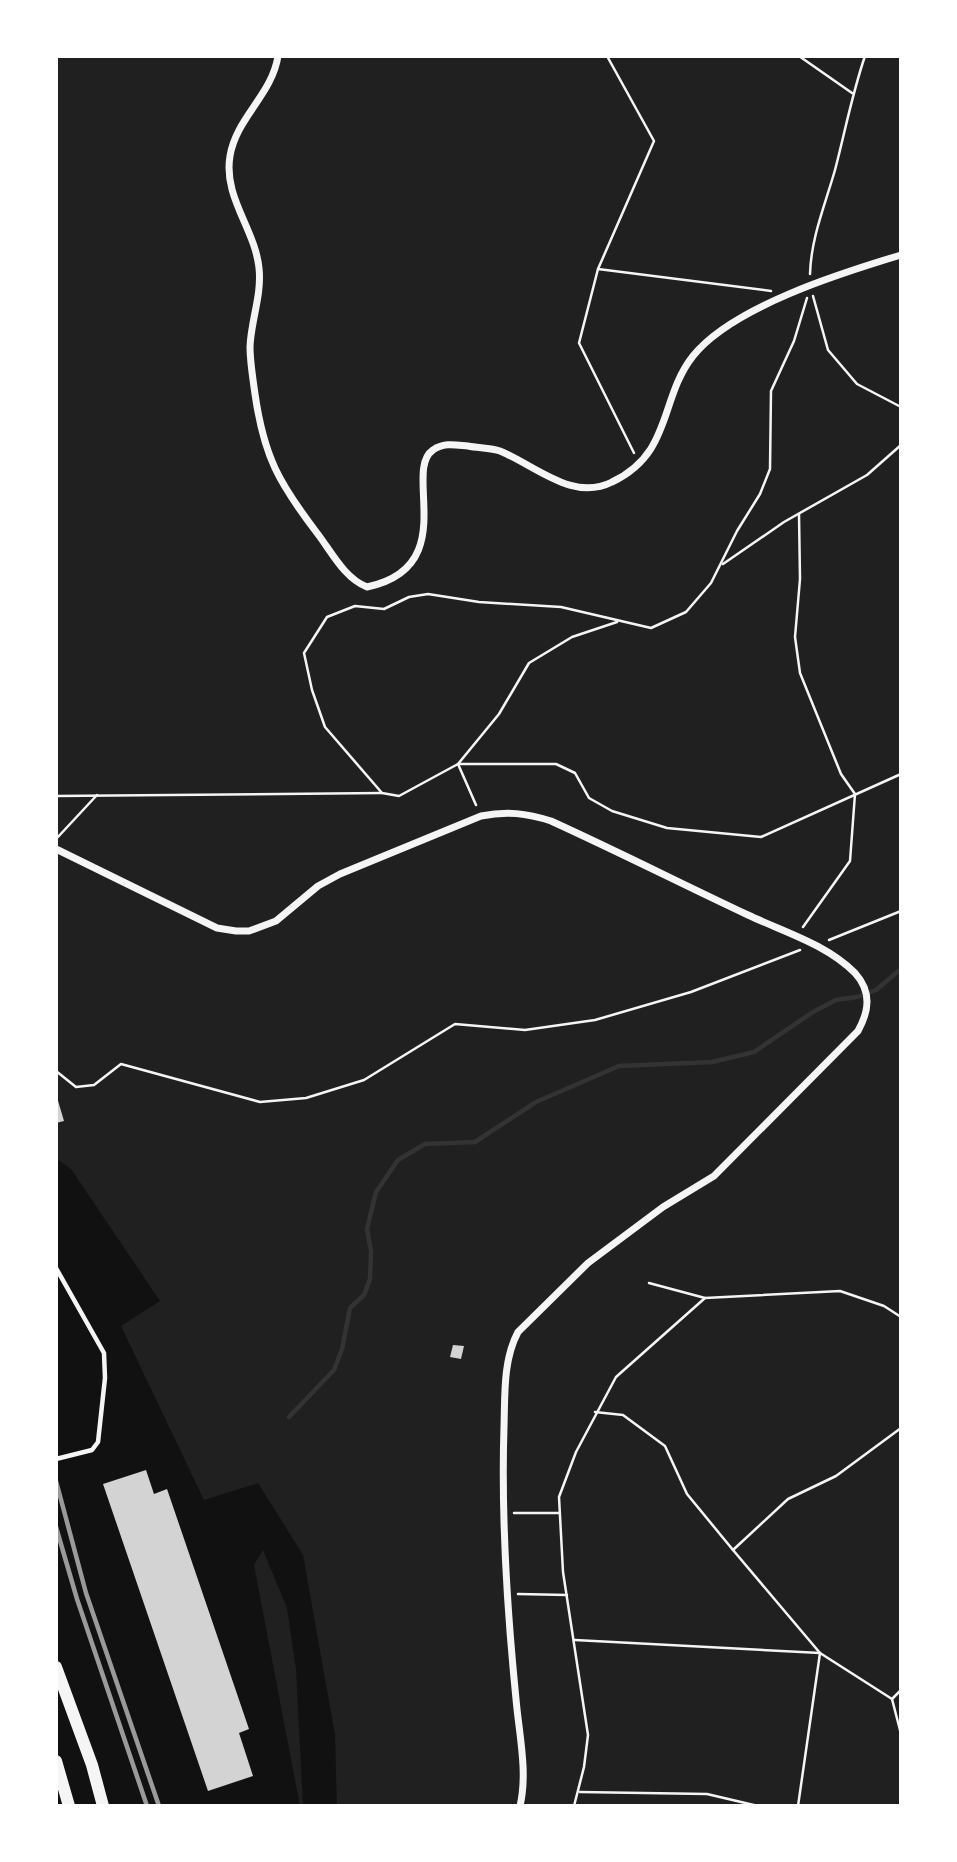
<svg xmlns="http://www.w3.org/2000/svg" width="957" height="1862" font-family="Commissioner,sans-serif">
  <style>
    .green { fill: #202020 }
    .lines { fill: none; stroke-linecap: round; stroke-linejoin: round }
    .stream { stroke: #333; stroke-width: 4.5 }
    .building { fill: #d3d3d3 }
    .path { stroke: #f5f5f5; stroke-width: 2.5 }
    .service { stroke: #f5f5f5; stroke-width: 4.5 }
    .minor { stroke: #f5f5f5; stroke-width: 7 }
    .secondary { stroke: #f5f5f5; stroke-width: 12 }
    .rail { stroke: #9a9a9a; stroke-width: 4.5 }
  </style>
  <rect width="100%" height="100%" fill="#111"/>
  <!-- green -->
  <g class="green">
    <path d="M 56,56 L 901,56 L 901,1806 L 337,1806 L 335,1735 L 303,1555 L 258,1483 L 204,1500 L 121,1326 L 160,1301 L 71,1169 L 56,1158 Z"/>
    <path d="M 263,1550 L 287,1608 L 296,1670 L 303,1806 L 300,1806 L 254,1565 Z"/>
  </g>
  <g class="lines">
    <!-- stream -->
    <path class="stream" d="M 289,1417 L 334,1370 L 342,1349 L 350,1308 L 364,1295 L 370,1279 L 371,1251 L 367,1229 L 376,1192 L 398,1160 L 425,1144 L 475,1142 L 536,1102 L 619,1066 L 712,1062 L 754,1052 L 813,1012 L 836,1000 L 857,997 L 876,990 L 901,969"/>
  </g>
  <!-- building -->
  <g class="building">
    <path d="M 56,1094 L 64,1121 L 56,1123 Z"/>
    <path d="M 453,1345 L 464,1346 L 461,1359 L 450,1357 Z"/>
    <path d="M 146,1470 L 154,1494 L 167,1489 L 249,1729 L 239,1733 L 253,1776 L 208,1791 L 103,1484 Z"/>
  </g>
  <g class="lines">
    <!-- path -->
    <g class="path">
      <path d="M 607,56 L 654,141 L 598,269 L 579,343 L 634,453"/>
      <path d="M 799,56 L 852,93"/>
      <path d="M 598,269 L 771,291"/>
      <path d="M 810,274 C 811,238 825,205 835,170 C 845,132 852,94 865,56"/>
      <path d="M 813,296 L 828,350 L 857,384 L 901,407"/>
      <path d="M 807,298 L 794,341 L 771,391 L 770,469 L 760,494 L 737,531 L 711,583 L 686,612 L 651,628 L 561,607 L 479,602 L 428,594 L 409,597 L 384,609 L 355,606 L 327,617 L 304,653 L 312,690 L 325,727 L 382,793 L 399,796 L 458,764 L 556,764 L 575,773 L 589,798 L 612,811 L 667,828 L 761,837 L 901,774"/>
      <path d="M 799,514 L 800,579 L 795,637 L 800,673 L 841,774 L 855,794 L 850,861 L 803,927"/>
      <path d="M 723,564 L 784,522 L 867,475 L 901,445"/>
      <path d="M 56,796 L 382,793"/>
      <path d="M 476,805 L 458,764 L 499,714 L 529,663 L 572,637 L 617,622"/>
      <path d="M 57,838 L 97,795"/>
      <path d="M 829,940 L 901,911"/>
      <path d="M 56,1071 L 76,1087 L 94,1085 L 121,1064 L 260,1102 L 306,1098 L 364,1080 L 455,1024 L 525,1030 L 595,1020 L 691,992 L 800,950"/>
      <path d="M 649,1283 L 705,1298"/>
      <path d="M 595,1412 L 623,1415 L 665,1446 L 687,1494 L 733,1550 L 788,1499 L 836,1476 L 901,1428"/>
      <path d="M 514,1513 L 559,1513"/>
      <path d="M 733,1550 L 820,1653 L 892,1699"/>
      <path d="M 518,1594 L 567,1595"/>
      <path d="M 575,1640 L 820,1653"/>
      <path d="M 901,1690 L 892,1699 L 901,1734"/>
      <path d="M 580,1792 L 707,1794 L 758,1806"/>
      <path d="M 574,1806 L 584,1767 L 588,1735 L 563,1572 L 559,1497 L 576,1452 L 616,1377 L 705,1298 L 840,1291 L 884,1306 L 901,1317"/>
      <path d="M 798,1806 L 820,1653"/>
    </g>
    <!-- service -->
    <path class="service" d="M 56,1268 L 104,1353 L 105,1378 L 98,1442 L 92,1450 L 56,1459"/>
    <!-- minor -->
    <g class="minor">
      <path d="M 278,56 C 272,95 236,118 230,156 C 223,197 255,229 259,268 C 262,295 251,320 250,347 C 250,362 253,379 255,394 C 264,457 279,483 317,533 C 331,551 344,578 367,587 C 462,567 402,471 433,450 C 444,442 456,445 468,446 C 478,448 491,448 500,451 C 536,466 573,502 612,482 C 673,453 659,399 693,356 C 732,307 841,273 901,255"/>
      <path d="M 56,849 L 217,928 L 236,931 L 249,931 L 276,921 L 318,886 L 340,874 L 481,816 C 507,811 526,813 551,821 C 617,851 682,884 748,915 C 784,932 826,944 855,973 C 872,992 869,1011 858,1031 L 714,1176 L 663,1207 L 588,1263 L 518,1332 C 503,1360 505,1395 504,1427 C 501,1518 507,1609 516,1699 C 519,1734 528,1772 520,1806"/>
    </g>
    <!-- secondary -->
    <g class="secondary">
      <path d="M 56,1667 L 92,1765 L 103,1806"/>
      <path d="M 56,1761 L 69,1806"/>
    </g>
    <!-- rail -->
    <g class="rail">
      <path d="M 56,1481 L 86,1593 L 159,1806"/>
      <path d="M 56,1527 L 77,1599 L 147,1806"/>
    </g>
  </g>
  <!-- border -->
  <rect width="957" height="1862" fill="none" stroke="#ffffff" stroke-width="116"/>
</svg>
